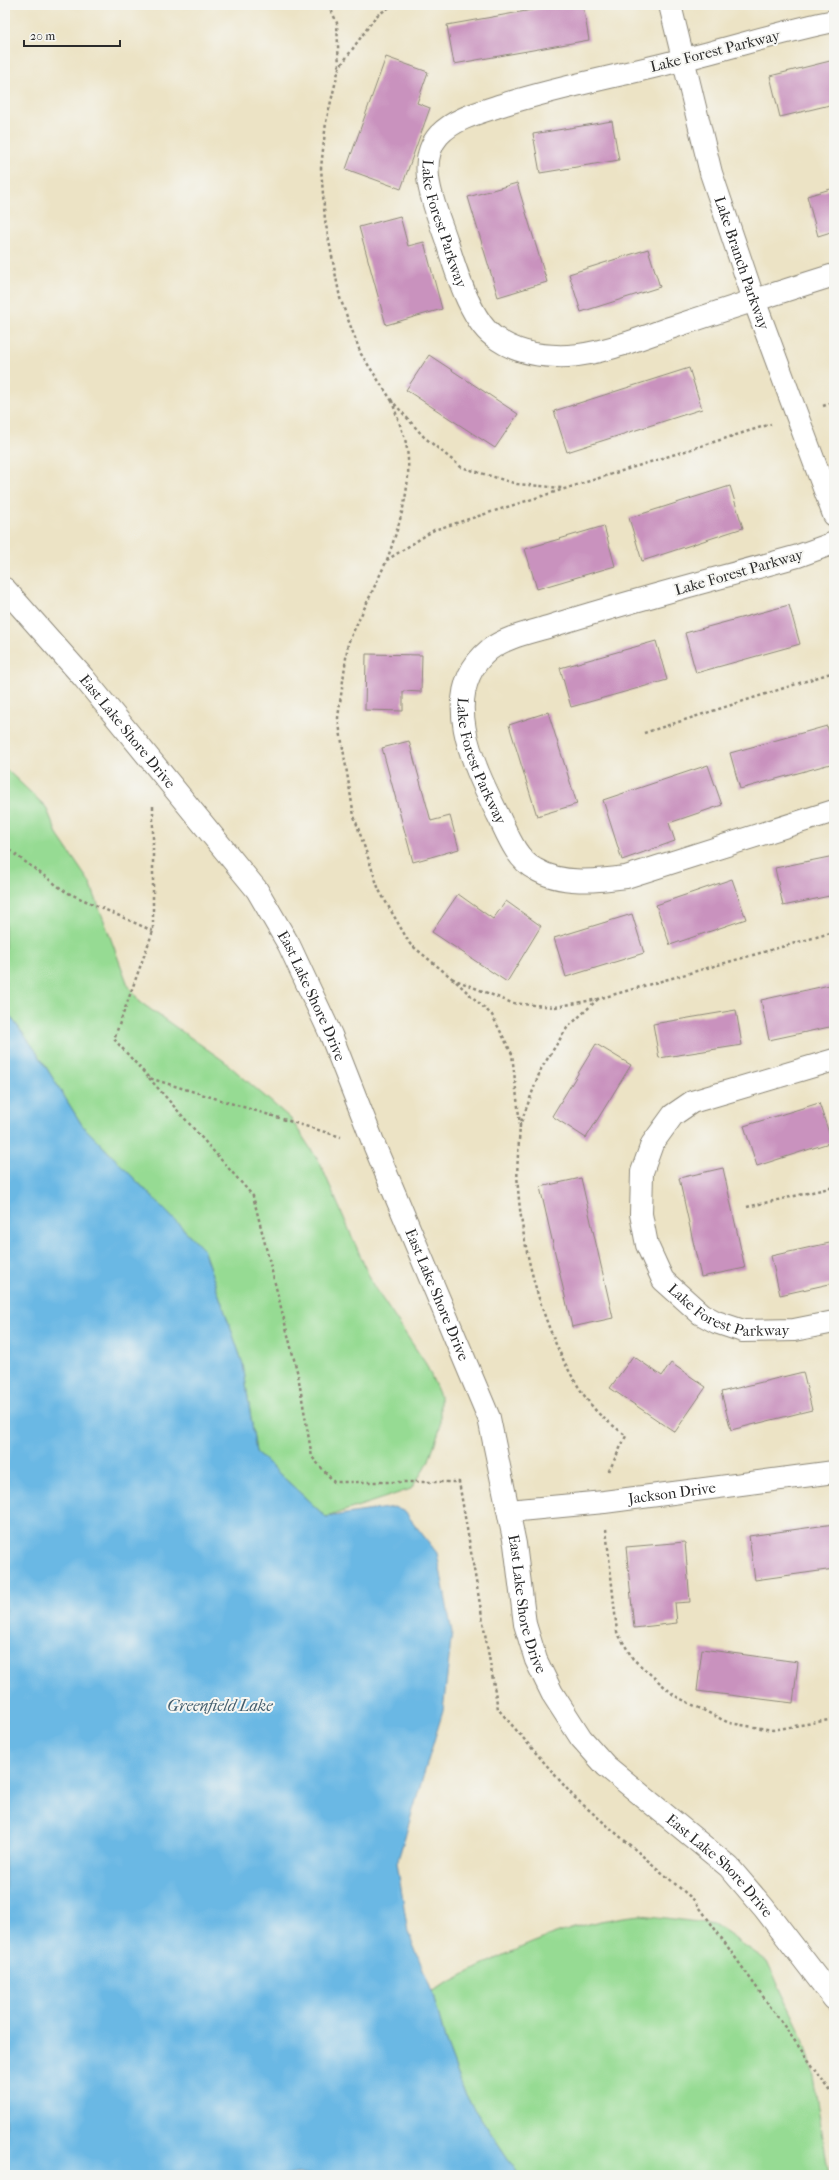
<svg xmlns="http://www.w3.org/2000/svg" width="839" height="2180" font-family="'IM FELL French Canon',serif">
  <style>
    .green { fill: #96db93; stroke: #60835f }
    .water { fill: #6ab8e4; stroke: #4a7288 }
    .building { fill: #c992be }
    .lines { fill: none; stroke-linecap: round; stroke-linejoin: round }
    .minor-casing { stroke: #8c8778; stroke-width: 24 }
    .path { stroke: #8c8778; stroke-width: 2.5; stroke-dasharray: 3 3; stroke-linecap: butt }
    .minor { stroke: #fff; stroke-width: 22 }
    .labels { text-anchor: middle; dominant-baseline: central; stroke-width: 4; stroke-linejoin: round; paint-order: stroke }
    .street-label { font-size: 15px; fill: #2b2b2b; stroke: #f6f6f2 }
    .water-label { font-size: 16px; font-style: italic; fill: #415c6c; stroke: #f6f6f2 }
  </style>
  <rect width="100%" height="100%" fill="#f6f6f2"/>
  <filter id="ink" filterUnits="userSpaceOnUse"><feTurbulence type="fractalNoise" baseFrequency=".025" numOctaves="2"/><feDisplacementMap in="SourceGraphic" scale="8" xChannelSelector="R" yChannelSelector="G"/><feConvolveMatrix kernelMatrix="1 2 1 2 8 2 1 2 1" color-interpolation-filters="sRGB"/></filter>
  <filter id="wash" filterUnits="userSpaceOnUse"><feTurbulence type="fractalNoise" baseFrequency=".012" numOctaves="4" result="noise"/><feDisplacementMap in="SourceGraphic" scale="16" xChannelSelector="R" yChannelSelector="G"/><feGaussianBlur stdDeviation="0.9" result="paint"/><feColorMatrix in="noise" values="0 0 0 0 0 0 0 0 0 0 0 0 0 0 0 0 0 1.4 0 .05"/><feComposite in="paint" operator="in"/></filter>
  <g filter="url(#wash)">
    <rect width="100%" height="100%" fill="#ece3c5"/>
    <!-- green -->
    <g class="green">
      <path d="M 5,768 L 46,807 L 58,836 L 90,883 L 128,985 L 140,1002 L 224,1061 L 291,1119 L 320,1163 L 373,1285 L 426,1364 L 440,1396 L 440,1428 L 428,1463 L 411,1489 L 326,1517 L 256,1452 L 243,1364 L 203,1249 L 82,1125 L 36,1051 L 5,1009 Z"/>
      <path d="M 641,1915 L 714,1924 L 767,1961 L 802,2035 L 813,2076 L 829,2175 L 519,2175 L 466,2096 L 446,2043 L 432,1991 C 500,1956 564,1922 641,1915 Z"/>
    </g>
    <!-- water -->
    <path class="water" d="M 5,1009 L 36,1051 L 82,1125 L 203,1249 L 243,1364 L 256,1452 L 326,1517 L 394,1507 L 405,1512 L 437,1553 L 452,1632 L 443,1711 L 397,1863 L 408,1932 L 432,1991 L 446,2043 L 466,2096 L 519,2175 L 5,2175 Z"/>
    <g id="blocks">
      <!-- building -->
      <g class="building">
        <path d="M 560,5 L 583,5 L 589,40 L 454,64 L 447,25 Z"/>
        <path d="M 386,57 L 428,72 L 417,103 L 430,108 L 401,189 L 346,169 Z"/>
        <path d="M 834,60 L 834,104 L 780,117 L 770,76 Z"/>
        <path d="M 612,121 L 619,160 L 540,173 L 533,134 Z"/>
        <path d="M 517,183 L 547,282 L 498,297 L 468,197 Z"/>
        <path d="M 834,188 L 834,231 L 818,236 L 807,196 Z"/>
        <path d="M 400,216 L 408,246 L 424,242 L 442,309 L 386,325 L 359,227 Z"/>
        <path d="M 648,249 L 660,287 L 581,312 L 569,274 Z"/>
        <path d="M 429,355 L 518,414 L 495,448 L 406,390 Z"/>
        <path d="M 689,368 L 702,409 L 567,452 L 554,411 Z"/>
        <path d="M 730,486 L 743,528 L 642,561 L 629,518 Z"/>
        <path d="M 604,526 L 615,566 L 537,589 L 525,549 Z"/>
        <path d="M 789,605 L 800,644 L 696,673 L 685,633 Z"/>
        <path d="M 656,641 L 667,680 L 571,707 L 560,668 Z"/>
        <path d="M 366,654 L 422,655 L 421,692 L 403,691 L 403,711 L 365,710 Z"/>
        <path d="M 548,712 L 577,804 L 537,816 L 509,725 Z"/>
        <path d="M 827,726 L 834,750 L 834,763 L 740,789 L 730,753 Z"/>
        <path d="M 409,741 L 431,821 L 450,816 L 459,849 L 413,862 L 382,748 Z"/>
        <path d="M 708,765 L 722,805 L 669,823 L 675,841 L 622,860 L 603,800 Z"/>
        <path d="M 834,856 L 834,895 L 783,906 L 775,868 Z"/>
        <path d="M 732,879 L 746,919 L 670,945 L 656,905 Z"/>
        <path d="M 458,894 L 493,919 L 506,901 L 541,926 L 507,982 L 432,932 Z"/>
        <path d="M 632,914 L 644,953 L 566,977 L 554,938 Z"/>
        <path d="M 834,984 L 834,1026 L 769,1040 L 761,1000 Z"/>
        <path d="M 736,1010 L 742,1045 L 659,1058 L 653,1024 Z"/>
        <path d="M 596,1044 L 631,1065 L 586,1138 L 552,1116 Z"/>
        <path d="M 819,1103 L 832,1142 L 757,1166 L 744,1126 Z"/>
        <path d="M 723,1168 L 745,1268 L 701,1277 L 679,1178 Z"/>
        <path d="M 581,1178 L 613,1318 L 572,1327 L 540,1187 Z"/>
        <path d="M 834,1242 L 834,1283 L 780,1295 L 771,1256 Z"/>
        <path d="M 633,1356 L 662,1376 L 671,1363 L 706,1387 L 675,1432 L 610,1388 Z"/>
        <path d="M 831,1367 L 834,1367 L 834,1380 L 833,1381 Z"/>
        <path d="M 803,1372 L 812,1410 L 731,1430 L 721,1392 Z"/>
        <path d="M 834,1524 L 834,1569 L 755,1580 L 749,1536 Z"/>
        <path d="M 685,1542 L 690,1602 L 675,1603 L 677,1623 L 634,1628 L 626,1547 Z"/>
        <path d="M 702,1649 L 798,1662 L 793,1703 L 697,1691 Z"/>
      </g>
    </g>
  </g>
  <g filter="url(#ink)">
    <use href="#blocks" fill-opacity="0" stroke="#8c8778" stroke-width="1"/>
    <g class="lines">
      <defs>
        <g id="minor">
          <path id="s1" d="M 670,5 L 711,173 L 754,300 L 834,515"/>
          <path id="s2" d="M 834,21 C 784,31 734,47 685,59 C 624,75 562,86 502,105 C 481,112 455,118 439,135 C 414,163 436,209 446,239 C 454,266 470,319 493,336 C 514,353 542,357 568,356 C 603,354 640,338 673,327 C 727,309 780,292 834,275"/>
          <path id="s3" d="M 834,543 L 798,556 C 716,579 633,600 551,626 C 532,632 505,637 489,650 C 437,693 474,766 498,815 C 507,833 516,859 535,869 C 561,885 597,881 626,877 L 834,811"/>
          <path id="s4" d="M 5,589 L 83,677 L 257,890 L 289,945 L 331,1035 L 375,1147 L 489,1418 L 515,1544 L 525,1624 L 536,1660 L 552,1693 L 581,1738 L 606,1766 L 729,1867 L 764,1908 L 834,1999"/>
          <path id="s5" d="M 834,1060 L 692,1102 L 673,1115 L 652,1144 L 642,1172 L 641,1214 L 647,1245 L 663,1280 L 701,1314 L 716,1322 L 743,1331 L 794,1330 L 834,1322"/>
          <path id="s6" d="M 509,1511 L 604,1502 L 834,1472"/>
        </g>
      </defs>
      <!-- minor casing -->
      <use href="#minor" class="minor-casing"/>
      <!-- path -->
      <g class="path">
        <path d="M 329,5 L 337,23 L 339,68"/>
        <path d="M 392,401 L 361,354 L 340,298 L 325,220 L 321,168 L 326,122 L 339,68 L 376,16 L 393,5"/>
        <path d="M 823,406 L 834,402"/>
        <path d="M 387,560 C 400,522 415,480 405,439 C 401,427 396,414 392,401 L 424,437 L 461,467 L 517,484 L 562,488"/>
        <path d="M 644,733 L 834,672"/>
        <path d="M 153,806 L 153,931 L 114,1039 L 149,1078 L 341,1137"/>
        <path d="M 5,847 L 66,892 L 153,931"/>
        <path d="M 453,979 L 410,944 L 379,890 L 354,816 L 338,718 L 348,643 L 387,560 L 434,530 L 771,424"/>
        <path d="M 598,999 L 567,1028 L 541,1069 L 520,1125 L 512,1054 L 492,1015 L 453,979 L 512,1003 L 555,1007 L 598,999 L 834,932"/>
        <path d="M 149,1078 L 253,1196 L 298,1375 L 312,1457 L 334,1482 L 459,1482 L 498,1709 L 574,1797 L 695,1901 L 834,2096"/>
        <path d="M 520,1125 C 519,1146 516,1168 518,1188 C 523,1259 548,1350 592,1406 C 601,1418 616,1427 626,1436 L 608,1473"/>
        <path d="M 747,1207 L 834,1187"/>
        <path d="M 606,1529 L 617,1632 L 633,1659 L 675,1696 L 729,1723 L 773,1730 L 834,1719"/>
      </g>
      <!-- minor -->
      <use href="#minor" class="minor"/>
    </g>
  </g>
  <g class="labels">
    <!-- street labels -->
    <g class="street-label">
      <text transform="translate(715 51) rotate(-14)">Lake Forest Parkway</text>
      <text stroke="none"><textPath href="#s2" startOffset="507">Lake Forest Parkway</textPath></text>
      <text stroke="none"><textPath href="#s1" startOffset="268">Lake Branch Parkway</textPath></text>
      <text transform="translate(739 572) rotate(-16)">Lake Forest Parkway</text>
      <text stroke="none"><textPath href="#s4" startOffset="188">East Lake Shore Drive</textPath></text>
      <text stroke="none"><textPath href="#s3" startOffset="484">Lake Forest Parkway</textPath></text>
      <text stroke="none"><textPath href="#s4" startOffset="512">East Lake Shore Drive</textPath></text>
      <text stroke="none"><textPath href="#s4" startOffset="836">East Lake Shore Drive</textPath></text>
      <text stroke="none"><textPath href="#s5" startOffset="425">Lake Forest Parkway</textPath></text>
      <text stroke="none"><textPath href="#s6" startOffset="164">Jackson Drive</textPath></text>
      <text stroke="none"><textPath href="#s4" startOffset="1160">East Lake Shore Drive</textPath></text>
      <text stroke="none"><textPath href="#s4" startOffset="1496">East Lake Shore Drive</textPath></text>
    </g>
    <!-- water labels -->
    <g class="water-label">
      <text x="220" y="1705">Greenfield Lake</text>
    </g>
  </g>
  <!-- margin -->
  <rect width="839" height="2180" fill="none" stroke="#f6f6f2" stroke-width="20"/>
  <!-- scale -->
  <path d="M24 40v6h96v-6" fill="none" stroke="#2b2b2b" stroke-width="2"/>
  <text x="30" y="40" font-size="12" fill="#2b2b2b" stroke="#f6f6f2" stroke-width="3" paint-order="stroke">20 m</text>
</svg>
